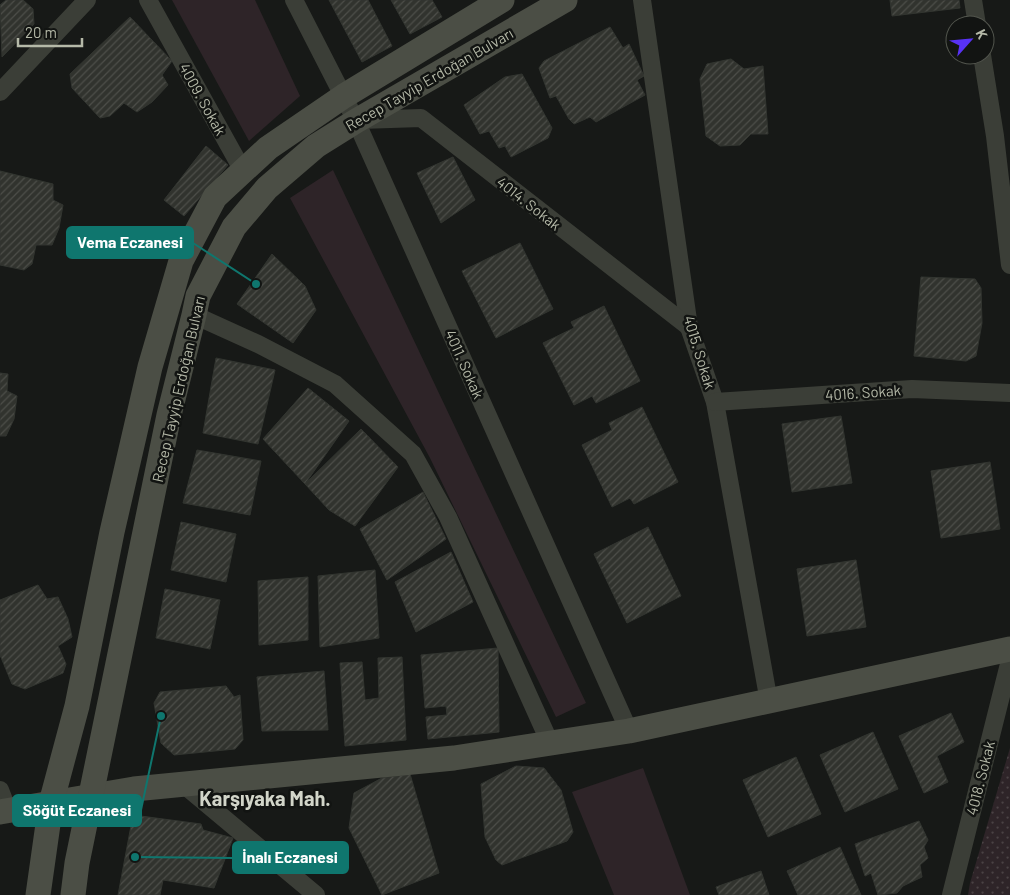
<svg xmlns="http://www.w3.org/2000/svg" width="1010" height="895" font-family="Barlow,sans-serif">
  <style>
    .grass { fill: url(#grass-dots) }
    .park { fill: #2e2428 }
    .building { fill: url(#building-hatch); stroke: #323530 }
    .lines { fill: none; stroke-linecap: round; stroke-linejoin: round }
    .street { stroke: #3b3e37; stroke-width: 18 }
    .secondary { stroke: #4b4e45; stroke-width: 25 }
    .labels { text-anchor: middle; dominant-baseline: central; stroke-width: 5; stroke-linejoin: round; paint-order: stroke }
    .street-label { font-size: 15px; fill: #b5b9a8; stroke: #121412 }
    .district-label { font-size: 20px; font-weight: bold; fill: #d2d5c9; stroke: #121412 }
    .leader { fill: none; stroke: #0f766e; stroke-width: 2 }
    .callout-dot { fill: #0f766e; stroke: #121412; stroke-width: 2 }
    .callout { fill: #0f766e; stroke: #0f766e; stroke-width: 2 }
    .callout-label { font-size: 16px; text-anchor: middle; font-weight: bold; fill: #fff }
  </style>
  <defs>
    <pattern id="grass-dots" width="8" height="8" patternUnits="userSpaceOnUse" patternTransform="scale(1.25)"><rect width="8" height="8" fill="#2e2428"/><path d="M2 2h.1M6 6h.1" fill="none" stroke="#4a4244" stroke-width="1.8" stroke-linecap="round"/></pattern>
    <pattern id="building-hatch" width="6" height="6" patternUnits="userSpaceOnUse" patternTransform="scale(1.25)"><rect width="6" height="6" fill="#31332e"/><path d="M-1 1l2-2M0 6l6-6M5 7l2-2" fill="none" stroke="#4d4e49"/></pattern>
  </defs>
  <rect width="100%" height="100%" fill="#171917"/>
  <!-- grass -->
  <path class="grass" d="M 1010,748 L 1010,895 L 968,895 L 970,883 Z"/>
  <!-- park -->
  <g class="park">
    <path d="M 172,0 L 255,0 L 300,96 L 249,141 Z"/>
    <path d="M 333,170 L 586,703 L 556,717 L 430,458 L 290,198 Z"/>
    <path d="M 643,768 L 690,895 L 614,895 L 572,792 Z"/>
  </g>
  <!-- building -->
  <g class="building">
    <path d="M 6,0 L 23,0 L 33,9 L 34,24 L 2,57 L 0,5 Z"/>
    <path d="M 329,0 L 368,0 L 392,46 L 362,62 Z"/>
    <path d="M 391,0 L 432,0 L 442,17 L 410,34 Z"/>
    <path d="M 890,0 L 959,0 L 960,8 L 892,16 Z"/>
    <path d="M 130,17 L 172,61 L 162,75 L 168,85 L 152,102 L 137,112 L 124,103 L 110,116 L 100,118 L 72,88 L 70,74 Z"/>
    <path d="M 610,27 L 623,48 L 629,44 L 644,76 L 637,80 L 645,95 L 596,122 L 590,117 L 574,124 L 569,119 L 556,96 L 550,98 L 539,68 L 544,61 Z"/>
    <path d="M 731,59 L 744,69 L 763,66 L 768,134 L 751,134 L 740,145 L 720,146 L 706,136 L 700,79 L 707,64 Z"/>
    <path d="M 522,74 L 552,128 L 548,138 L 511,157 L 505,146 L 499,148 L 489,131 L 480,134 L 464,105 L 505,77 Z"/>
    <path d="M 206,146 L 228,165 L 184,216 L 164,200 Z"/>
    <path d="M 453,157 L 475,200 L 441,223 L 417,173 Z"/>
    <path d="M 0,171 L 53,184 L 53,200 L 63,205 L 59,228 L 52,245 L 36,245 L 32,264 L 24,270 L 0,265 Z"/>
    <path d="M 520,243 L 553,309 L 496,338 L 462,271 Z"/>
    <path d="M 272,254 L 305,286 L 316,310 L 293,343 L 237,304 Z"/>
    <path d="M 921,277 L 975,279 L 981,288 L 982,323 L 976,356 L 966,361 L 914,356 Z"/>
    <path d="M 604,306 L 640,381 L 596,403 L 592,396 L 574,405 L 543,343 L 574,328 L 571,322 Z"/>
    <path d="M 216,358 L 275,370 L 258,444 L 203,433 Z"/>
    <path d="M 0,373 L 8,374 L 7,391 L 17,396 L 14,419 L 6,436 L 0,436 Z"/>
    <path d="M 308,388 L 349,421 L 305,484 L 263,439 Z"/>
    <path d="M 642,407 L 678,482 L 634,504 L 630,498 L 612,507 L 582,445 L 612,430 L 609,423 Z"/>
    <path d="M 841,416 L 852,483 L 792,492 L 782,424 Z"/>
    <path d="M 361,429 L 398,467 L 355,526 L 329,510 L 305,484 Z"/>
    <path d="M 197,450 L 261,461 L 250,515 L 183,503 Z"/>
    <path d="M 990,462 L 1000,529 L 941,538 L 931,471 Z"/>
    <path d="M 423,492 L 446,539 L 387,580 L 360,529 Z"/>
    <path d="M 181,522 L 236,534 L 226,582 L 171,570 Z"/>
    <path d="M 648,527 L 681,596 L 627,623 L 594,554 Z"/>
    <path d="M 451,552 L 473,602 L 416,632 L 395,582 Z"/>
    <path d="M 856,560 L 866,627 L 807,636 L 797,569 Z"/>
    <path d="M 375,570 L 379,638 L 320,647 L 318,576 Z"/>
    <path d="M 308,577 L 308,640 L 259,645 L 258,581 Z"/>
    <path d="M 38,585 L 47,599 L 58,597 L 68,619 L 72,637 L 58,646 L 66,664 L 63,673 L 25,689 L 12,684 L 0,655 L 0,600 Z"/>
    <path d="M 165,589 L 220,600 L 210,649 L 156,638 Z"/>
    <path d="M 498,648 L 499,732 L 428,739 L 426,717 L 447,715 L 446,706 L 425,708 L 421,655 Z"/>
    <path d="M 402,657 L 406,740 L 345,746 L 340,663 L 362,662 L 365,700 L 379,698 L 378,658 Z"/>
    <path d="M 324,671 L 328,730 L 262,731 L 257,677 Z"/>
    <path d="M 226,686 L 234,697 L 240,695 L 243,740 L 235,749 L 174,755 L 161,743 L 154,703 L 160,692 Z"/>
    <path d="M 951,713 L 964,742 L 937,756 L 948,782 L 924,793 L 899,736 Z"/>
    <path d="M 873,732 L 898,789 L 845,812 L 820,755 Z"/>
    <path d="M 796,757 L 821,814 L 768,837 L 743,780 Z"/>
    <path d="M 516,766 L 544,768 L 561,790 L 573,832 L 567,841 L 502,865 L 496,860 L 485,837 L 481,784 Z"/>
    <path d="M 410,774 L 439,873 L 382,895 L 349,828 L 354,793 L 382,778 Z"/>
    <path d="M 133,815 L 201,824 L 203,830 L 233,838 L 214,888 L 163,880 L 160,895 L 118,895 Z"/>
    <path d="M 919,821 L 928,840 L 924,847 L 928,858 L 920,865 L 922,877 L 903,886 L 897,893 L 878,895 L 871,873 L 865,876 L 855,844 Z"/>
    <path d="M 840,847 L 861,895 L 798,895 L 787,871 Z"/>
    <path d="M 761,871 L 769,895 L 719,895 L 716,887 Z"/>
  </g>
  <g class="lines">
    <!-- street -->
    <g class="street">
      <path d="M 148,0 L 243,171"/>
      <path d="M 294,0 L 356,121 L 629,731"/>
      <path d="M 642,0 L 689,327 L 715,402 L 769,702"/>
      <path d="M 973,0 L 977,25"/>
      <path d="M 982,55 L 995,136 L 1010,265"/>
      <path d="M 0,92 L 87,0"/>
      <path d="M 360,120 L 421,118 L 689,327"/>
      <path d="M 194,315 L 258,344 L 335,384 L 413,454 L 448,517 L 550,743"/>
      <path d="M 715,402 L 912,389 L 1010,393"/>
      <path d="M 183,784 L 316,895"/>
      <path d="M 0,790 L 8,811"/>
      <path d="M 951,895 L 1010,660"/>
    </g>
    <!-- secondary -->
    <g class="secondary">
      <path d="M 0,812 L 134,789 L 454,758 L 629,731 L 1010,649"/>
      <path d="M 38,895 L 51,803 L 77,706 L 112,532 L 150,367 L 181,261 L 215,197 L 268,148 L 344,96 L 502,0"/>
      <path d="M 73,895 L 77,863 L 169,415 L 194,315 L 198,296 L 234,227 L 267,188 L 316,146 L 356,121 L 565,0"/>
    </g>
  </g>
  <g class="labels">
    <!-- street labels -->
    <g class="street-label">
      <text transform="translate(429 79) rotate(-30)">Recep Tayyip Erdoğan Bulvarı</text>
      <text transform="translate(203 99) rotate(61)">4009. Sokak</text>
      <text transform="translate(529 203) rotate(38)">4014. Sokak</text>
      <text transform="translate(700 352) rotate(73)">4015. Sokak</text>
      <text transform="translate(465 364) rotate(66)">4011. Sokak</text>
      <text transform="translate(178 389) rotate(-77)">Recep Tayyip Erdoğan Bulvarı</text>
      <text transform="translate(863 392) rotate(-4)">4016. Sokak</text>
      <text transform="translate(980 778) rotate(-76)">4018. Sokak</text>
    </g>
    <!-- district labels -->
    <g class="district-label">
      <text x="265" y="798">Karşıyaka Mah.</text>
    </g>
  </g>
  <!-- callouts -->
  <path class="leader" d="M256 284L193 243M161 716L141 810M135 857L233 858"/>
  <g class="callout-dot">
    <circle cx="256" cy="284" r="5"/>
    <circle cx="161" cy="716" r="5"/>
    <circle cx="135" cy="857" r="5"/>
  </g>
  <g class="callout">
    <rect x="67" y="227" width="126" height="31" rx="5"/>
    <rect x="13" y="795" width="128" height="31" rx="5"/>
    <rect x="233" y="842" width="115" height="31" rx="5"/>
  </g>
  <g class="callout-label">
    <text x="130" y="248">Vema Eczanesi</text>
    <text x="77" y="816">Söğüt Eczanesi</text>
    <text x="290" y="863">İnalı Eczanesi</text>
  </g>
  <!-- north arrow -->
  <g transform="translate(970 40) rotate(63)"><circle r="24" fill="#121412" stroke="#53564e"/>
  <path d="M0-4L9 19L0 12L-9 19Z" fill="#5832f5"/>
  <text y="-8" font-size="14" font-weight="bold" text-anchor="middle" fill="#b5b9a8">K</text>
  </g>
  <!-- scale -->
  <path d="M18 38v8h64v-8" fill="none" stroke="#b5b9a8" stroke-width="2.5"/>
  <text x="25" y="38" font-size="15" fill="#b5b9a8" stroke="#121412" stroke-width="4" paint-order="stroke">20 m</text>
</svg>
